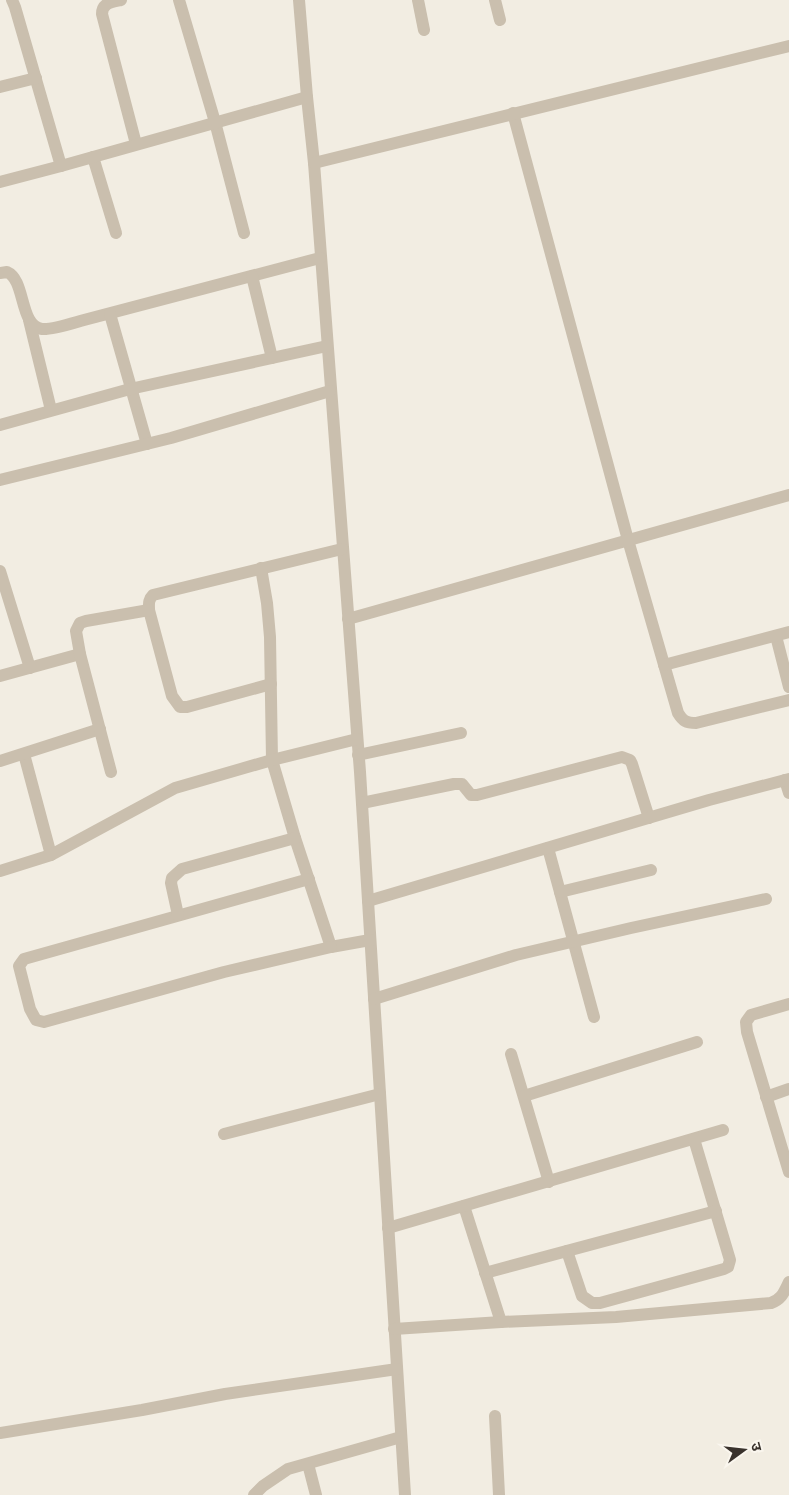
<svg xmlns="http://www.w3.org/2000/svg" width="789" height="1495" font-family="'Space Grotesk','Noto Sans Devanagari',sans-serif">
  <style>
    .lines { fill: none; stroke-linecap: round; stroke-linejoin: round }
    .minor { stroke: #cabfae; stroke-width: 12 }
  </style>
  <rect width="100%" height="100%" fill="#f2ede2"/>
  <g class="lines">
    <!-- minor -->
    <g class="minor">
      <path d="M 12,0 L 15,7 L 61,166"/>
      <path d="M 121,0 C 111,2 102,3 102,14 L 136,144"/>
      <path d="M 179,0 L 215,122 L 244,233"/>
      <path d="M 299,0 L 307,97 L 314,163 L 360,772 L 405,1495"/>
      <path d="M 418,0 L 424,30"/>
      <path d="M 495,0 L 500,20"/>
      <path d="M 0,87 L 36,78"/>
      <path d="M 513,113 L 628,540 L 678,713 C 683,721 686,723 696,723 L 789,700"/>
      <path d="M 93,157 L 116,233"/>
      <path d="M 314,163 L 789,46"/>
      <path d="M 0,182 L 61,166 L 307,97"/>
      <path d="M 0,273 L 7,272 C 26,280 19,326 42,329 C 52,330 73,323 84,320 L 320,258"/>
      <path d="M 252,276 L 272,358"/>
      <path d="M 110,314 L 147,444"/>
      <path d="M 29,320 L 51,410"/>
      <path d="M 0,425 L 130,389 L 327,346"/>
      <path d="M 0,480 L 171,438 L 330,391"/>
      <path d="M 261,568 L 267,603 L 270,637 L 272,760 L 295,838 L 331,947 L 370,940"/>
      <path d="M 0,571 L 30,668"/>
      <path d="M 348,619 L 789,495"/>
      <path d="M 776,636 L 789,687"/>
      <path d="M 664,665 L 789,632"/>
      <path d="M 0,676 L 80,654"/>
      <path d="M 271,684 L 187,707 L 180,707 L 172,696 L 149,610 C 149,604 148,600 153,595 L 342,549"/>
      <path d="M 24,754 L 51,855"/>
      <path d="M 358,755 L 461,733"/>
      <path d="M 0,761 L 100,729"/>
      <path d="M 111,772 L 80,654 L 76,631 L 80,623 L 86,621 L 149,610"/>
      <path d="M 785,780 L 789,793"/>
      <path d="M 362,803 L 454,784 L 462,784 L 471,795 L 477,795 L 622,757 L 630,760 L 632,764 L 649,818"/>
      <path d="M 548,848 L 594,1017"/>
      <path d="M 0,871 L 51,855 L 175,788 L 272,760 L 357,739"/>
      <path d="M 309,879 L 24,959 L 19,966 L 30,1009 L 36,1020 L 44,1022 L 224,972 L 331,947"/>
      <path d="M 560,892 L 651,870"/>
      <path d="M 368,901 L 709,800 L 789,779"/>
      <path d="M 178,915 L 171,883 L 172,878 L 182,869 L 295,838"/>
      <path d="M 374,999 L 516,955 L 631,928 L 766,899"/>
      <path d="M 789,1004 L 751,1015 L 746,1022 L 747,1032 L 789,1172"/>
      <path d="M 511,1054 L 549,1182"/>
      <path d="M 524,1096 L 697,1042"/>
      <path d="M 766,1097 L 789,1089"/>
      <path d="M 224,1134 L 380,1094"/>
      <path d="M 464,1206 L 501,1322"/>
      <path d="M 388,1228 L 723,1130"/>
      <path d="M 567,1251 L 582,1296 L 592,1303 L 600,1303 L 724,1269 L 728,1267 L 730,1260 L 694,1139"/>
      <path d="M 485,1273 L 716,1211"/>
      <path d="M 394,1329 L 501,1322 L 616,1317 L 771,1303 C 782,1299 784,1292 789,1282"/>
      <path d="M 495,1416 L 499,1495"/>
      <path d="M 0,1433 L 142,1410 L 225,1394 L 397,1369"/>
      <path d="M 308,1464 L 316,1495"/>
      <path d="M 254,1495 L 263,1486 L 288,1469 L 401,1437"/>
    </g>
  </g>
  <!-- north arrow -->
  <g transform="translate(744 1450) rotate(75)" stroke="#faf6ee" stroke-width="4" paint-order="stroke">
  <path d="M0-4L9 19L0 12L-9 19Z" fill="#39322c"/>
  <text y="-8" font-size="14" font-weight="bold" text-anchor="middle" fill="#39322c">उ</text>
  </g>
</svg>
